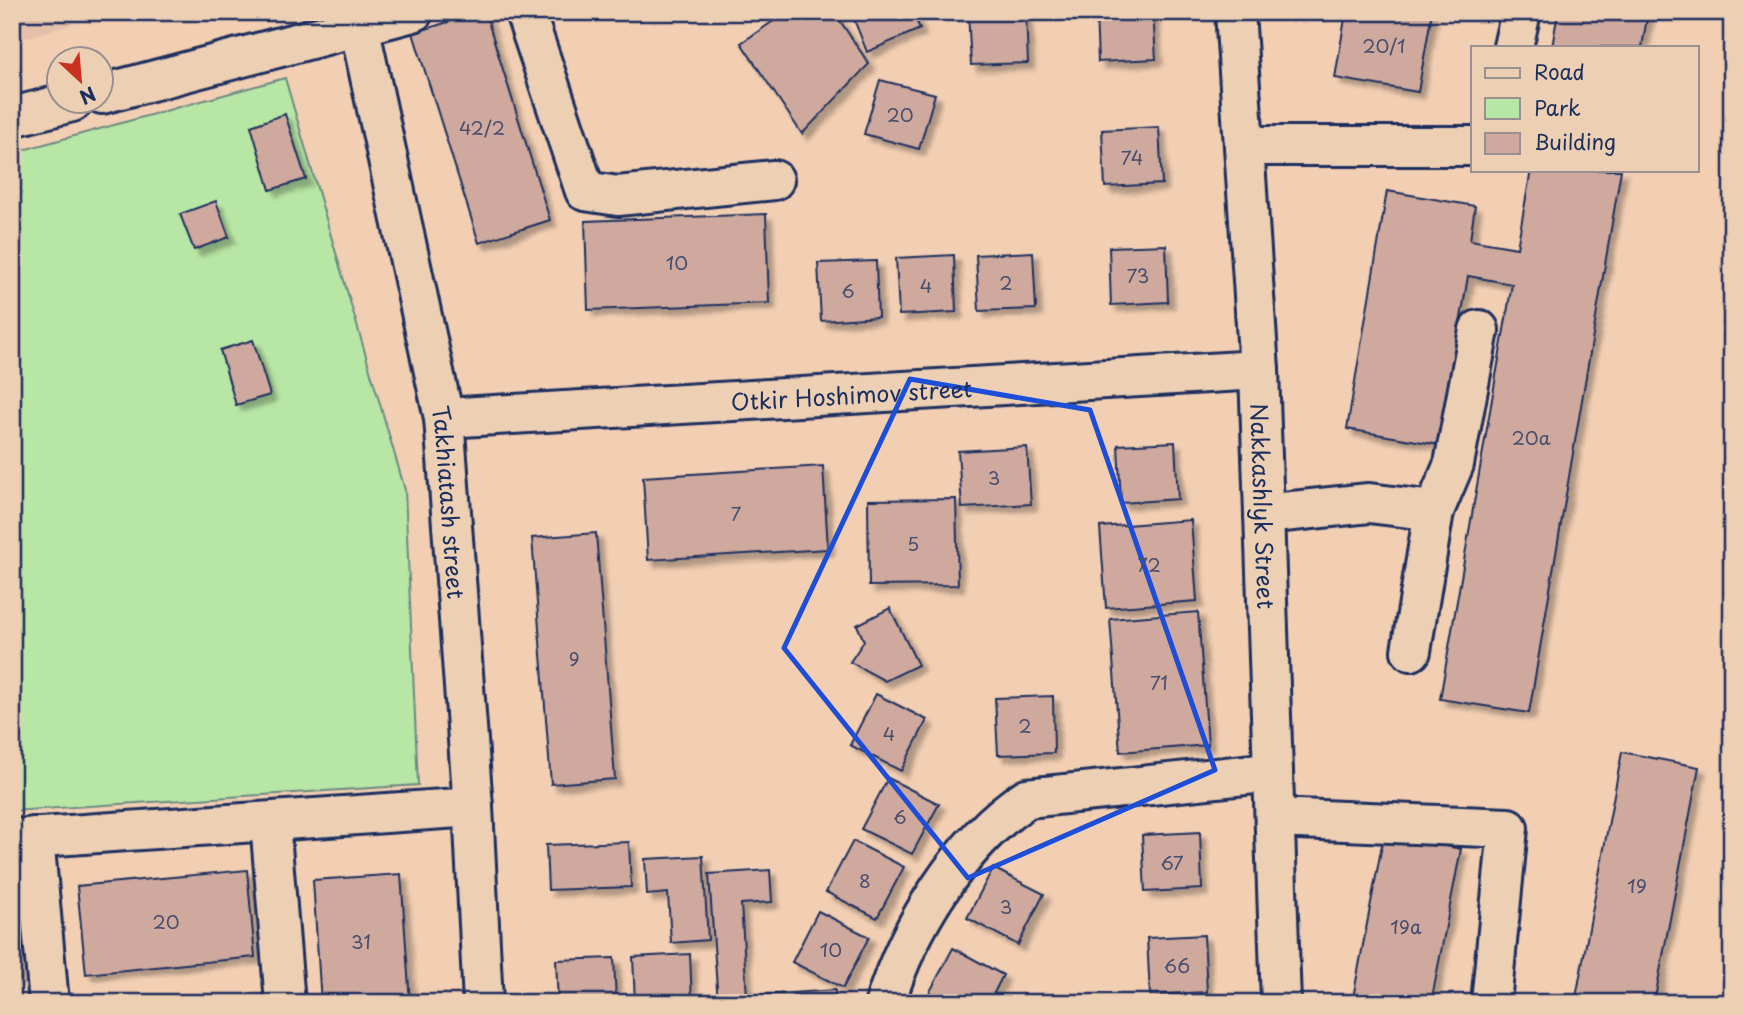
<svg xmlns="http://www.w3.org/2000/svg" width="1744" height="1015" font-family="'Playpen Sans',sans-serif">
  <style>
    .built { fill: #e4c0aa }
    .green { fill: #b8e6a5; stroke: #6a8a82; stroke-width: 2 }
    .building { fill: #cfa99d; stroke: #1b2f5e; stroke-width: 2; filter: url(#shadow) }
    .lines { fill: none; stroke-linecap: round; stroke-linejoin: round }
    .minor-casing { stroke: #1b2f5e; stroke-width: 44 }
    .minor { stroke: #edd0b4; stroke-width: 38 }
    .marked { fill: none; stroke: #1d4ed8; stroke-width: 5; stroke-linejoin: round }
    .labels { text-anchor: middle; dominant-baseline: central; stroke-width: 6; stroke-linejoin: round; paint-order: stroke }
    .number-label { font-size: 19px; fill: #484e6e }
    .street-label { font-size: 23px; fill: #1b2f5e; stroke: #edd0b4 }
  </style>
  <defs>
    <filter id="shadow"><feDropShadow dx="6" dy="6" stdDeviation="2" flood-color="#0004"/></filter>
  </defs>
  <rect width="100%" height="100%" fill="#f2ceb2"/>
  <filter id="ink" filterUnits="userSpaceOnUse"><feTurbulence type="fractalNoise" baseFrequency=".0143" numOctaves="2"/><feDisplacementMap in="SourceGraphic" scale="14" xChannelSelector="R" yChannelSelector="G"/><feConvolveMatrix kernelMatrix="1 2 1 2 8 2 1 2 1" color-interpolation-filters="sRGB"/></filter>
  <g filter="url(#ink)">
    <!-- built -->
    <path class="built" d="M 12,12 L 112,12 L 12,42 Z"/>
    <!-- green -->
    <path class="green" d="M 285,78 L 405,490 L 418,785 L 12,811 L 12,153 Z"/>
    <!-- building -->
    <g class="building">
      <path d="M 480,12 L 485,12 L 550,220 L 479,243 L 413,33 Z"/>
      <path d="M 787,12 L 834,12 L 869,64 L 802,134 L 741,43 Z"/>
      <path d="M 851,12 L 913,12 L 920,29 L 867,52 Z"/>
      <path d="M 968,12 L 1026,12 L 1028,63 L 971,65 Z"/>
      <path d="M 1096,12 L 1153,12 L 1156,59 L 1098,62 Z"/>
      <path d="M 1346,12 L 1432,12 L 1418,92 L 1335,78 Z"/>
      <path d="M 1558,12 L 1648,12 L 1642,47 L 1552,47 Z"/>
      <path d="M 880,80 L 935,94 L 919,149 L 864,134 Z"/>
      <path d="M 285,114 L 306,179 L 270,190 L 251,126 Z"/>
      <path d="M 1159,127 L 1162,184 L 1105,187 L 1102,130 Z"/>
      <path d="M 1531,170 L 1621,170 L 1529,713 L 1440,699 L 1512,284 L 1468,276 L 1440,445 L 1347,429 L 1387,191 L 1475,206 L 1470,240 L 1517,248 Z"/>
      <path d="M 216,201 L 229,237 L 194,250 L 180,214 Z"/>
      <path d="M 766,214 L 769,303 L 588,310 L 585,221 Z"/>
      <path d="M 1166,245 L 1168,302 L 1111,305 L 1109,247 Z"/>
      <path d="M 1033,252 L 1036,309 L 979,311 L 976,255 Z"/>
      <path d="M 954,255 L 956,312 L 899,315 L 896,258 Z"/>
      <path d="M 876,261 L 878,317 L 821,321 L 818,263 Z"/>
      <path d="M 253,340 L 270,395 L 236,405 L 220,350 Z"/>
      <path d="M 1175,442 L 1178,499 L 1121,503 L 1118,445 Z"/>
      <path d="M 1027,447 L 1031,504 L 962,508 L 958,451 Z"/>
      <path d="M 823,466 L 828,549 L 648,560 L 643,477 Z"/>
      <path d="M 956,499 L 958,585 L 869,586 L 868,500 Z"/>
      <path d="M 1191,520 L 1197,601 L 1106,608 L 1100,527 Z"/>
      <path d="M 596,533 L 615,779 L 551,784 L 532,538 Z"/>
      <path d="M 890,608 L 918,665 L 885,681 L 850,662 L 864,641 L 857,625 Z"/>
      <path d="M 1198,612 L 1208,745 L 1120,752 L 1110,619 Z"/>
      <path d="M 876,694 L 927,720 L 901,771 L 850,745 Z"/>
      <path d="M 1053,696 L 1054,753 L 998,755 L 995,698 Z"/>
      <path d="M 1622,752 L 1699,767 L 1654,1003 L 1575,1003 Z"/>
      <path d="M 888,778 L 939,804 L 912,854 L 861,829 Z"/>
      <path d="M 1200,832 L 1202,889 L 1145,892 L 1142,835 Z"/>
      <path d="M 1384,834 L 1461,849 L 1431,1003 L 1352,1003 Z"/>
      <path d="M 853,841 L 904,867 L 877,918 L 826,892 Z"/>
      <path d="M 629,842 L 631,887 L 548,890 L 546,845 Z"/>
      <path d="M 703,856 L 708,940 L 671,943 L 668,893 L 647,895 L 645,859 Z"/>
      <path d="M 993,868 L 1044,894 L 1018,945 L 967,918 Z"/>
      <path d="M 247,870 L 255,957 L 86,974 L 77,886 Z"/>
      <path d="M 770,870 L 772,902 L 741,904 L 747,996 L 835,990 L 836,1003 L 718,1003 L 709,874 Z"/>
      <path d="M 401,874 L 410,1003 L 321,1003 L 313,880 Z"/>
      <path d="M 818,911 L 869,937 L 843,988 L 792,962 Z"/>
      <path d="M 12,916 L 18,979 L 12,980 Z"/>
      <path d="M 1204,935 L 1207,992 L 1150,995 L 1147,938 Z"/>
      <path d="M 953,948 L 1003,975 L 989,1003 L 934,1003 L 926,999 Z"/>
      <path d="M 690,954 L 692,1003 L 635,1003 L 633,957 Z"/>
      <path d="M 614,958 L 616,1003 L 558,1003 L 556,960 Z"/>
    </g>
    <g class="lines">
      <defs>
        <g id="minor">
          <path id="s1" d="M 356,12 L 444,418 L 473,807 L 483,1003"/>
          <path d="M 525,12 L 585,191 L 618,196 L 774,180"/>
          <path id="s2" d="M 1235,12 L 1259,370 L 1281,1003"/>
          <path d="M 1513,47 L 1521,12"/>
          <path d="M 102,94 L 413,12"/>
          <path d="M 12,117 L 72,102"/>
          <path d="M 1244,146 L 1473,146"/>
          <path id="s3" d="M 444,418 L 1259,370"/>
          <path d="M 1264,514 L 1369,503 L 1434,511 L 1454,464 L 1479,330"/>
          <path d="M 1411,651 L 1434,511"/>
          <path d="M 1275,818 L 1508,828 L 1491,1003"/>
          <path d="M 270,822 L 285,1003"/>
          <path d="M 34,837 L 49,1003"/>
          <path d="M 12,839 L 473,807"/>
          <path d="M 885,1003 C 908,928 961,841 1027,798 L 1273,772"/>
        </g>
      </defs>
      <!-- minor casing -->
      <use href="#minor" class="minor-casing"/>
      <!-- minor -->
      <use href="#minor" class="minor"/>
    </g>
  </g>
  <!-- marked area -->
  <path class="marked" d="M 910,379 L 1090,410 L 1215,770 L 968,878 L 784,648 Z"/>
  <g class="labels">
    <!-- number labels -->
    <g class="number-label">
      <text x="1384" y="45">20/1</text>
      <text x="900" y="114">20</text>
      <text x="482" y="127">42/2</text>
      <text x="1132" y="157">74</text>
      <text x="677" y="262">10</text>
      <text x="1138" y="275">73</text>
      <text x="1006" y="282">2</text>
      <text x="926" y="285">4</text>
      <text x="848" y="290">6</text>
      <text x="1531" y="437">20a</text>
      <text x="994" y="477">3</text>
      <text x="736" y="513">7</text>
      <text x="913" y="543">5</text>
      <text x="1149" y="564">72</text>
      <text x="574" y="658">9</text>
      <text x="1159" y="682">71</text>
      <text x="1025" y="725">2</text>
      <text x="889" y="733">4</text>
      <text x="900" y="816">6</text>
      <text x="1172" y="862">67</text>
      <text x="865" y="880">8</text>
      <text x="1637" y="885">19</text>
      <text x="1006" y="906">3</text>
      <text x="166" y="921">20</text>
      <text x="1406" y="926">19a</text>
      <text x="361" y="941">31</text>
      <text x="831" y="949">10</text>
      <text x="1177" y="965">66</text>
    </g>
    <!-- street labels -->
    <g class="street-label">
      <text stroke="none"><textPath href="#s3" startOffset="408">Otkir Hoshimov street</textPath></text>
      <text stroke="none"><textPath href="#s1" startOffset="500">Takhiatash street</textPath></text>
      <text stroke="none"><textPath href="#s2" startOffset="495">Nakkashlyk Street</textPath></text>
    </g>
  </g>
  <!-- margin -->
  <rect width="1744" height="1015" fill="none" stroke="#edd0b4" stroke-width="42"/>
  <rect x="21" y="21" width="1702" height="973" fill="none" stroke="#1b2f5e" stroke-width="2.5" filter="url(#ink)"/>
  <!-- legend -->
  <rect x="1471" y="46" width="228" height="126" fill="#edd0b4" stroke="#999092" stroke-width="2"/>
  <rect x="1485" y="68" width="35" height="10" fill="#edd0b4" stroke="#999092" stroke-width="2"/>
  <text x="1534" y="80" font-size="21" fill="#1b2f5e">Road</text>
  <rect x="1485" y="98" width="35" height="21" fill="#b8e6a5" stroke="#999092" stroke-width="2"/>
  <text x="1534" y="116" font-size="21" fill="#1b2f5e">Park</text>
  <rect x="1485" y="133" width="35" height="21" fill="#cfa99d" stroke="#999092" stroke-width="2"/>
  <text x="1534" y="150" font-size="21" fill="#1b2f5e">Building</text>
  <!-- north arrow -->
  <g transform="translate(80 80) rotate(154)"><circle r="33" fill="#edd0b4" stroke="#999092" stroke-width="2"/>
  <path d="M0-5L12 26L0 18L-12 26Z" fill="#c8321e"/>
  <text y="-10" font-size="19" font-weight="bold" text-anchor="middle" fill="#1b2f5e">N</text>
  </g>
</svg>
